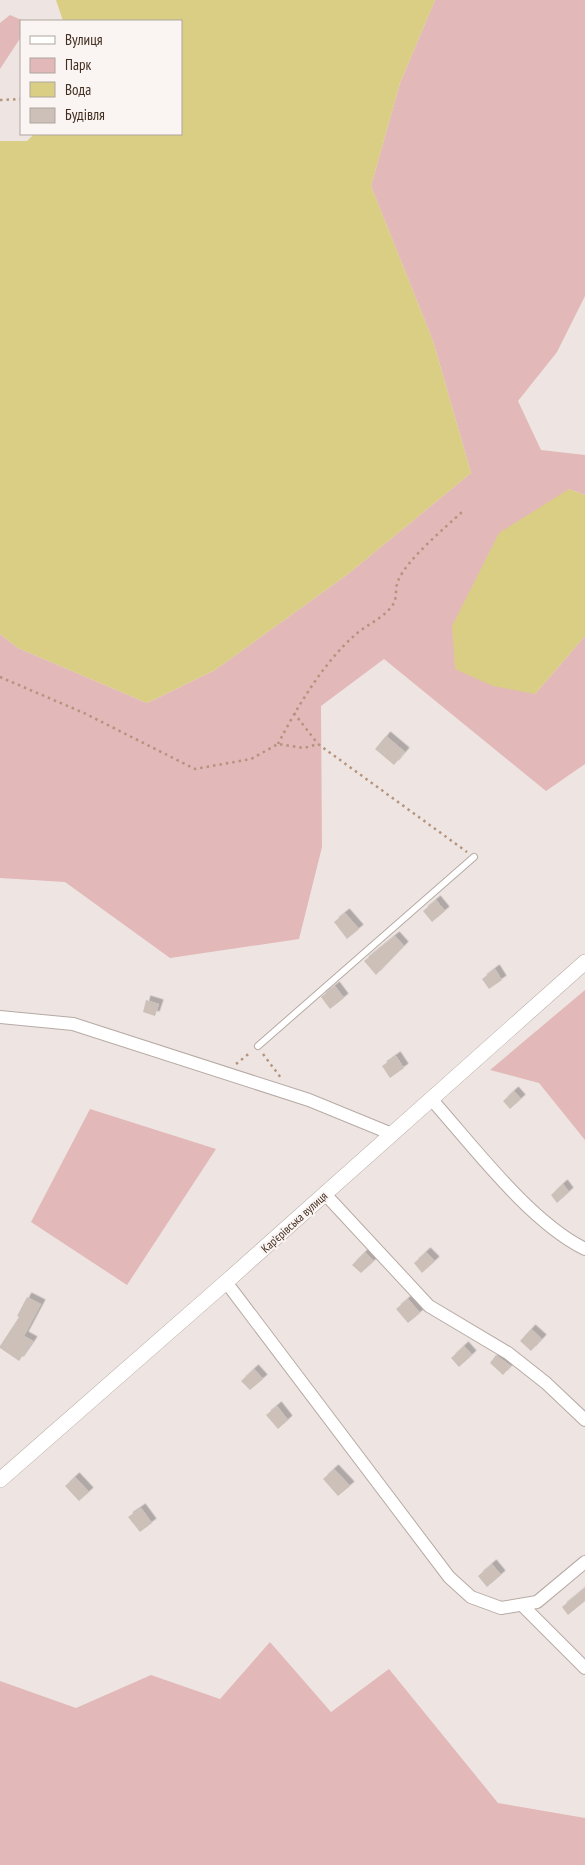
<svg xmlns="http://www.w3.org/2000/svg" width="585" height="1865" font-family="'PT Sans Narrow',sans-serif">
  <style>
    .green { fill: #e2b8b9 }
    .water { fill: #d9ce83 }
    .building { fill: #ccc0b9; filter: url(#shadow) }
    .lines { fill: none; stroke-linecap: round; stroke-linejoin: round }
    .service-casing { stroke: #b7aaa4; stroke-width: 8 }
    .minor-casing { stroke: #b7aaa4; stroke-width: 14 }
    .tertiary-casing { stroke: #b7aaa4; stroke-width: 16 }
    .path { stroke: #b5947e; stroke-width: 2.5; stroke-dasharray: 2.5 4; stroke-linecap: butt }
    .service { stroke: #fff; stroke-width: 6 }
    .minor { stroke: #fff; stroke-width: 12 }
    .tertiary { stroke: #fff; stroke-width: 15 }
    .labels { text-anchor: middle; dominant-baseline: central; stroke-width: 4; stroke-linejoin: round; paint-order: stroke }
    .street-label { font-size: 12px; fill: #412e1f; stroke: #faf4f3 }
  </style>
  <defs>
    <filter id="shadow"><feDropShadow dx="4.5" dy="-4.5" stdDeviation="0" flood-color="#0004"/></filter>
  </defs>
  <rect width="100%" height="100%" fill="#eee5e2"/>
  <!-- green -->
  <g class="green">
    <path d="M 435,0 L 585,0 L 585,296 L 557,352 L 518,401 L 541,450 L 585,455 L 585,495 L 569,489 L 535,694 L 585,636 L 585,764 L 546,791 L 384,659 L 321,706 L 322,847 L 299,939 L 170,958 L 65,882 L 0,878 L 0,634 L 18,648 L 147,703 L 215,670 L 348,574 L 471,473 L 433,341 L 371,186 L 400,83 Z"/>
    <path d="M 10,15 L 24,21 L 21,21 L 21,37 L 0,69 L 0,23 Z"/>
    <path d="M 585,990 L 585,1140 L 539,1083 L 490,1070 Z"/>
    <path d="M 90,1109 L 216,1149 L 127,1285 L 31,1222 Z"/>
    <path d="M 270,1642 L 331,1712 L 389,1669 L 498,1803 L 585,1818 L 585,1865 L 0,1865 L 0,1681 L 76,1708 L 151,1675 L 220,1699 Z"/>
  </g>
  <!-- water -->
  <g class="water">
    <path d="M 56,0 L 435,0 L 400,83 L 371,186 L 433,341 L 471,473 L 348,574 L 215,670 L 147,703 L 18,648 L 0,634 L 0,141 L 27,141 L 34,134 L 181,134 L 181,21 L 63,21 Z"/>
    <path d="M 569,489 L 585,495 L 585,636 L 535,694 L 493,686 L 455,669 L 452,626 L 499,533 Z"/>
  </g>
  <!-- building -->
  <g class="building">
    <path d="M 386,736 L 405,752 L 394,765 L 375,749 Z"/>
    <path d="M 436,900 L 445,911 L 432,922 L 423,911 Z"/>
    <path d="M 345,913 L 359,929 L 347,939 L 334,922 Z"/>
    <path d="M 395,936 L 404,946 L 376,975 L 364,961 Z"/>
    <path d="M 495,969 L 502,980 L 489,989 L 482,979 Z"/>
    <path d="M 335,986 L 344,998 L 330,1009 L 321,997 Z"/>
    <path d="M 146,1000 L 159,1004 L 155,1016 L 143,1012 Z"/>
    <path d="M 396,1056 L 404,1068 L 390,1078 L 382,1066 Z"/>
    <path d="M 514,1091 L 521,1099 L 510,1109 L 503,1101 Z"/>
    <path d="M 563,1184 L 569,1192 L 557,1203 L 551,1195 Z"/>
    <path d="M 365,1252 L 374,1261 L 361,1273 L 352,1265 Z"/>
    <path d="M 426,1252 L 435,1261 L 422,1273 L 414,1263 Z"/>
    <path d="M 27,1297 L 41,1304 L 24,1336 L 33,1341 L 19,1361 L 0,1348 L 0,1346 L 19,1317 L 17,1316 Z"/>
    <path d="M 408,1299 L 420,1313 L 408,1323 L 396,1309 Z"/>
    <path d="M 531,1329 L 542,1339 L 531,1351 L 520,1341 Z"/>
    <path d="M 464,1346 L 472,1355 L 459,1367 L 451,1358 Z"/>
    <path d="M 496,1355 L 511,1366 L 503,1375 L 490,1363 Z"/>
    <path d="M 254,1369 L 263,1379 L 250,1390 L 241,1381 Z"/>
    <path d="M 277,1406 L 288,1420 L 278,1429 L 266,1415 Z"/>
    <path d="M 334,1469 L 350,1486 L 338,1496 L 323,1479 Z"/>
    <path d="M 75,1477 L 89,1492 L 79,1501 L 65,1486 Z"/>
    <path d="M 141,1508 L 152,1523 L 140,1532 L 128,1517 Z"/>
    <path d="M 492,1564 L 501,1575 L 487,1587 L 478,1576 Z"/>
    <path d="M 585,1588 L 585,1601 L 568,1615 L 562,1607 Z"/>
  </g>
  <g class="lines">
    <defs>
      <path id="service" d="M 258,1046 L 474,857"/>
      <g id="minor">
        <path d="M 0,1017 L 73,1024 L 309,1100 L 392,1134"/>
        <path d="M 432,1100 C 474,1147 529,1221 585,1249"/>
        <path d="M 325,1194 L 429,1306 L 508,1353 L 546,1383 L 585,1420"/>
        <path d="M 226,1282 L 449,1577 L 471,1597 L 501,1608 L 537,1602 L 585,1562"/>
        <path d="M 522,1605 L 585,1668"/>
      </g>
      <path id="tertiary" d="M 0,1480 L 226,1282 L 585,962"/>
    </defs>
    <!-- service casing -->
    <use href="#service" class="service-casing"/>
    <!-- minor casing -->
    <use href="#minor" class="minor-casing"/>
    <!-- tertiary casing -->
    <use href="#tertiary" class="tertiary-casing"/>
    <!-- path -->
    <g class="path">
      <path d="M 0,100 L 21,99"/>
      <path d="M 0,677 L 84,713 L 195,769 L 251,759 L 278,744 L 304,748 L 318,744 L 467,852"/>
      <path d="M 294,713 L 318,744"/>
      <path d="M 278,744 C 297,707 324,662 355,635 C 367,624 385,618 394,603 C 397,597 395,588 398,581 C 407,559 445,528 463,511"/>
      <path d="M 263,1054 L 281,1078"/>
      <path d="M 236,1064 L 251,1052"/>
    </g>
    <!-- service -->
    <use href="#service" class="service"/>
    <!-- minor -->
    <use href="#minor" class="minor"/>
    <!-- tertiary -->
    <use href="#tertiary" class="tertiary"/>
  </g>
  <g class="labels">
    <!-- street labels -->
    <g class="street-label">
      <text transform="translate(294 1222) rotate(-42)">Кар'єрівська вулиця</text>
    </g>
  </g>
  <!-- legend -->
  <rect x="20" y="20" width="162" height="115" fill="#faf4f3" stroke="#b0a59e"/>
  <rect x="30" y="36" width="25" height="8" fill="#ffffff" stroke="#b0a59e"/>
  <text x="65" y="45" font-size="15" fill="#412e1f">Вулиця</text>
  <rect x="30" y="58" width="25" height="15" fill="#e2b8b9" stroke="#b0a59e"/>
  <text x="65" y="70" font-size="15" fill="#412e1f">Парк</text>
  <rect x="30" y="82" width="25" height="15" fill="#d9ce83" stroke="#b0a59e"/>
  <text x="65" y="95" font-size="15" fill="#412e1f">Вода</text>
  <rect x="30" y="108" width="25" height="15" fill="#ccc0b9" stroke="#b0a59e"/>
  <text x="65" y="120" font-size="15" fill="#412e1f">Будівля</text>
</svg>
